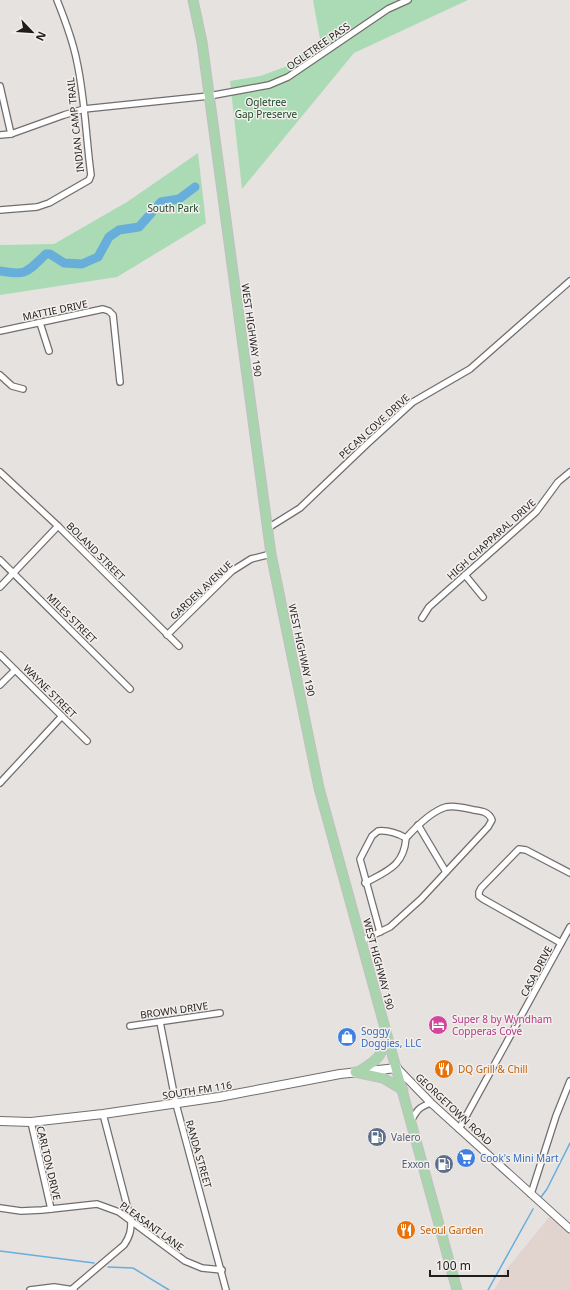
<svg xmlns="http://www.w3.org/2000/svg" width="570" height="1290" font-family="'Noto Sans',sans-serif">
  <style>
    .built { fill: #e1d4cf }
    .green { fill: #abdbb4 }
    .lines { fill: none; stroke-linecap: round; stroke-linejoin: round }
    .stream { stroke: #67aedb; stroke-width: 1.5 }
    .river { stroke: #67aedb; stroke-width: 9 }
    .minor-casing { stroke: #726e6d; stroke-width: 8 }
    .tertiary-casing { stroke: #726e6d; stroke-width: 9 }
    .secondary-casing { stroke: #726e6d; stroke-width: 10 }
    .primary-casing { stroke: #c1c0c0; stroke-width: 11 }
    .minor { stroke: #fff; stroke-width: 5.5 }
    .tertiary { stroke: #fff; stroke-width: 7 }
    .secondary { stroke: #fff; stroke-width: 8 }
    .primary { stroke: #a9d4ae; stroke-width: 9 }
    .labels { text-anchor: middle; dominant-baseline: central; stroke-width: 3; stroke-linejoin: round; paint-order: stroke }
    .street-label { font-size: 10px; fill: #201e1d; stroke: #f3efed }
    .park-label { font-size: 10px; fill: #1a4928; stroke: #f3efed }
    .hotel-label { font-size: 10px; fill: #b23c85; stroke: #f3efed; text-anchor: start }
    .shop-label { font-size: 10px; fill: #366cbe; stroke: #f3efed; text-anchor: start }
    .food-label { font-size: 10px; fill: #c56008; stroke: #f3efed; text-anchor: start }
    .service-label { font-size: 10px; fill: #4e5e75; stroke: #f3efed; text-anchor: start }
  </style>
  <rect width="100%" height="100%" fill="#e6e2e0"/>
  <!-- built -->
  <path class="built" d="M 550,1216 L 570,1234 L 570,1290 L 494,1290 L 506,1270 Z"/>
  <!-- green -->
  <g class="green">
    <path d="M 313,0 L 468,0 L 354,53 L 242,189 L 230,81 L 260,76 L 285,67 L 320,39 Z"/>
    <path d="M 198,153 L 206,223 L 117,277 L 0,295 L 0,245 L 54,244 L 127,202 Z"/>
  </g>
  <g class="lines">
    <!-- stream -->
    <g class="stream">
      <path d="M 541,1197 L 547,1189 L 570,1143"/>
      <path d="M 0,1251 L 94,1263"/>
      <path d="M 108,1267 L 133,1268 L 169,1290"/>
      <path d="M 488,1290 L 533,1209"/>
    </g>
    <!-- river -->
    <path class="river" d="M 0,271 C 27,276 27,272 46,254 L 50,254 L 64,263 L 82,264 L 98,257 L 109,237 L 119,230 L 139,227 L 161,202 L 179,199 L 195,187"/>
    <defs>
      <g id="minor">
        <path d="M 0,86 L 11,134"/>
        <path d="M 0,135 L 11,134 L 64,115 L 84,109 L 209,96 L 269,85 L 288,77 L 388,9 L 408,0"/>
        <path d="M 0,210 L 37,207 L 49,203 L 89,180 L 91,175 C 86,138 85,99 77,62 C 73,41 65,20 57,0"/>
        <path d="M 40,323 L 49,351"/>
        <path d="M 0,331 L 103,309 L 109,311 L 113,315 L 120,382"/>
        <path d="M 0,375 L 12,386 L 23,389"/>
        <path d="M 0,472 L 58,526 L 179,646"/>
        <path d="M 268,528 L 300,508 L 367,444 L 413,402 L 470,369 L 570,281"/>
        <path d="M 0,560 L 130,689"/>
        <path d="M 465,575 L 483,597"/>
        <path d="M 0,587 L 58,526"/>
        <path d="M 422,618 L 429,607 L 536,512 L 558,482 L 570,472"/>
        <path d="M 167,635 L 232,571 L 251,559 L 271,554"/>
        <path d="M 0,655 L 87,741"/>
        <path d="M 0,685 L 15,670"/>
        <path d="M 0,783 L 62,716"/>
        <path d="M 418,825 L 446,872"/>
        <path d="M 380,932 L 360,859 L 372,836 L 378,831 C 388,830 397,833 406,838"/>
        <path d="M 361,941 L 390,927 L 421,899 L 488,827 L 492,820 C 489,812 482,811 474,810 C 465,808 455,805 446,807 C 432,811 415,828 406,838 C 404,866 387,871 365,883"/>
        <path d="M 561,943 L 483,899 L 479,896 L 479,892 L 481,888 L 519,849 L 526,850 L 570,873"/>
        <path d="M 160,1022 L 176,1104 L 226,1290"/>
        <path d="M 130,1026 L 220,1013"/>
        <path d="M 411,1121 C 417,1110 419,1107 431,1103"/>
        <path d="M 31,1122 L 51,1209"/>
        <path d="M 459,1129 L 570,927"/>
        <path d="M 531,1194 L 556,1116 L 570,1081"/>
        <path d="M 0,1208 L 21,1211 L 42,1210 L 97,1204 L 119,1212 L 185,1261 L 202,1268 L 222,1270"/>
        <path d="M 30,1290 L 54,1287 L 74,1290"/>
        <path d="M 71,1290 L 124,1245 C 130,1236 131,1231 131,1221 L 103,1114"/>
      </g>
      <path id="tertiary" d="M 397,1068 L 431,1103 L 570,1229"/>
      <path id="secondary" d="M 0,1121 L 31,1122 L 103,1114 L 219,1097 L 340,1074 L 397,1068"/>
      <g id="primary">
        <path d="M 193,0 L 202,42 L 271,554 L 319,788 L 457,1290"/>
        <path d="M 355,1072 L 383,1078 L 403,1090"/>
        <path d="M 358,1072 C 377,1060 381,1059 386,1036"/>
      </g>
    </defs>
    <!-- minor casing -->
    <use href="#minor" class="minor-casing"/>
    <!-- tertiary casing -->
    <use href="#tertiary" class="tertiary-casing"/>
    <!-- secondary casing -->
    <use href="#secondary" class="secondary-casing"/>
    <!-- primary casing -->
    <use href="#primary" class="primary-casing"/>
    <!-- minor -->
    <use href="#minor" class="minor"/>
    <!-- tertiary -->
    <use href="#tertiary" class="tertiary"/>
    <!-- secondary -->
    <use href="#secondary" class="secondary"/>
    <!-- primary -->
    <use href="#primary" class="primary"/>
  </g>
  <!-- icons -->
  <defs>
    <symbol id="hotel-disc" viewBox="-11 -11 22 22"><circle r="9.5" fill="#d1479c" stroke="#f3efed"/><path d="M-6-4.5h1.5V1H6V5H4.5V3h-9V5H-6ZM-4 0a1.8 1.8 0 1 1 3.6 0ZM.5 0V-2.5h3Q6-2.5 6 0Z" fill="#fff"/></symbol>
    <symbol id="shop-disc" viewBox="-11 -11 22 22"><circle r="9.5" fill="#3f7fe0" stroke="#f3efed"/><path d="M-5-2.5h2.3a2.7 3.5 0 0 1 5.4 0H5L5.5 6h-11ZM-1.5-2.5h3a1.5 2.3 0 0 0-3 0Z" fill="#fff"/></symbol>
    <symbol id="restaurant-disc" viewBox="-11 -11 22 22"><circle r="9.5" fill="#e8710a" stroke="#f3efed"/><path d="M-5-6h1v4h1v-4h1v4h1v-4h1v5L-1.5 .5V6h-2V.5L-5-1ZM5-6V6H3V1.5H1.5Q1.5-4 5-6Z" fill="#fff"/></symbol>
    <symbol id="fuel-disc" viewBox="-11 -11 22 22"><circle r="9.5" fill="#5c6f8a" stroke="#f3efed"/><path d="M-5.5-6h7V0h2V4h1.3V-2.5L3-4.5l.8-.8L6-3V5H2.5V1h-1V6h-7ZM-4.2-4.7v3.2H.2V-4.7Z" fill="#fff"/></symbol>
    <symbol id="supermarket-disc" viewBox="-11 -11 22 22"><circle r="9.5" fill="#3f7fe0" stroke="#f3efed"/><path d="M-6-5.5h2.5l.6 2H6L4.5 2H-2.5L-4.4-4H-6ZM-1.5 3.2a1.3 1.3 0 1 0 .1 0ZM3 3.2a1.3 1.3 0 1 0 .1 0Z" fill="#fff"/></symbol>
  </defs>
  <g fill-rule="evenodd">
    <use href="#hotel-disc" x="427" y="1014" width="22" height="22"/>
    <use href="#shop-disc" x="336" y="1026" width="22" height="22"/>
    <use href="#restaurant-disc" x="433" y="1058" width="22" height="22"/>
    <use href="#fuel-disc" x="366" y="1126" width="22" height="22"/>
    <use href="#supermarket-disc" x="455" y="1147" width="22" height="22"/>
    <use href="#fuel-disc" x="433" y="1153" width="22" height="22"/>
    <use href="#restaurant-disc" x="395" y="1219" width="22" height="22"/>
  </g>
  <g class="labels">
    <!-- street labels -->
    <g class="street-label">
      <text transform="translate(318 46) rotate(-35)">OGLETREE PASS</text>
      <text transform="translate(75 125) rotate(-96)">INDIAN CAMP TRAIL</text>
      <text transform="translate(55 310) rotate(-12)">MATTIE DRIVE</text>
      <text transform="translate(252 330) rotate(82)">WEST HIGHWAY 190</text>
      <text transform="translate(374 426) rotate(-42)">PECAN COVE DRIVE</text>
      <text transform="translate(491 539) rotate(-42)">HIGH CHAPPARAL DRIVE</text>
      <text transform="translate(96 551) rotate(45)">BOLAND STREET</text>
      <text transform="translate(201 590) rotate(-43)">GARDEN AVENUE</text>
      <text transform="translate(72 618) rotate(45)">MILES STREET</text>
      <text transform="translate(302 650) rotate(78)">WEST HIGHWAY 190</text>
      <text transform="translate(50 691) rotate(45)">WAYNE STREET</text>
      <text transform="translate(379 964) rotate(75)">WEST HIGHWAY 190</text>
      <text transform="translate(536 971) rotate(-62)">CASA DRIVE</text>
      <text transform="translate(174 1010) rotate(-8)">BROWN DRIVE</text>
      <text transform="translate(197 1090) rotate(-9)">SOUTH FM 116</text>
      <text transform="translate(454 1109) rotate(43)">GEORGETOWN ROAD</text>
      <text transform="translate(199 1154) rotate(74)">RANDA STREET</text>
      <text transform="translate(49 1163) rotate(77)">CARLTON DRIVE</text>
      <text transform="translate(152 1226) rotate(36)">PLEASANT LANE</text>
    </g>
    <!-- park labels -->
    <g class="park-label">
      <text x="266" y="102">Ogletree<tspan x="266" dy="12">Gap Preserve</tspan></text>
      <text x="173" y="208">South Park</text>
    </g>
    <!-- hotel labels -->
    <g class="hotel-label">
      <text x="452" y="1019">Super 8 by Wyndham<tspan x="452" dy="12">Copperas Cove</tspan></text>
    </g>
    <!-- shop labels -->
    <g class="shop-label">
      <text x="361" y="1031">Soggy<tspan x="361" dy="12">Doggies, LLC</tspan></text>
      <text x="480" y="1158">Cook's Mini Mart</text>
    </g>
    <!-- food labels -->
    <g class="food-label">
      <text x="458" y="1069">DQ Grill &amp; Chill</text>
      <text x="420" y="1230">Seoul Garden</text>
    </g>
    <!-- service labels -->
    <g class="service-label">
      <text x="391" y="1137">Valero</text>
      <text x="430" y="1164" text-anchor="end">Exxon</text>
    </g>
  </g>
  <!-- north arrow -->
  <g transform="translate(32 32) rotate(115)" stroke="#f3efed" stroke-width="3" paint-order="stroke">
  <path d="M0-3L7 15L0 10L-7 15Z" fill="#201e1d"/>
  <text y="-6" font-size="11" font-weight="bold" text-anchor="middle" fill="#201e1d">N</text>
  </g>
  <!-- scale -->
  <path d="M430 1270v6h78v-6" fill="none" stroke="#201e1d" stroke-width="2"/>
  <text x="436" y="1270" font-size="12" fill="#201e1d" stroke="#f3efed" stroke-width="3" paint-order="stroke">100 m</text>
</svg>
